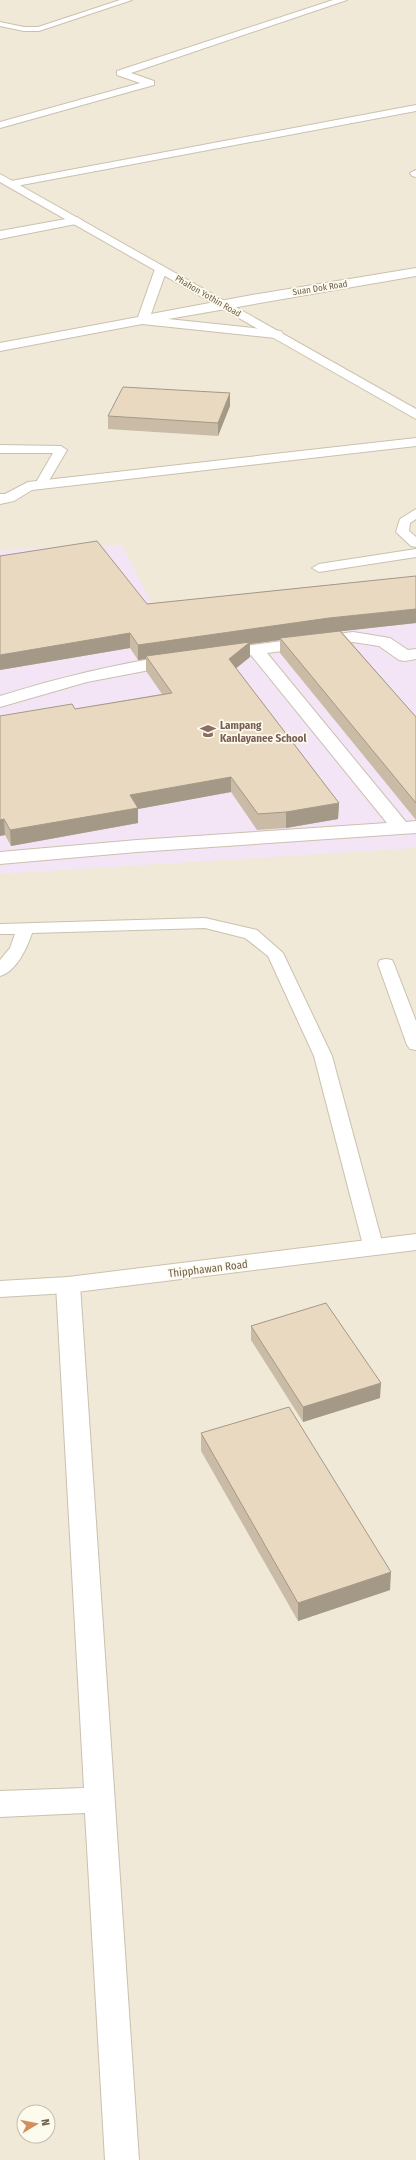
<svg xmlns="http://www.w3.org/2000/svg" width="416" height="2160" font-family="'Fira Sans Condensed',sans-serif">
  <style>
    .residential { fill: #f0e9d7; fill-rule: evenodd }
    .education { fill: #f3e5f6 }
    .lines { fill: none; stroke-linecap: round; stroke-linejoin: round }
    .lane-casing { stroke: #cac0af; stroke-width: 2 }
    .street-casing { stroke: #cac0af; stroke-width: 2 }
    .secondary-casing { stroke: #ccc1ad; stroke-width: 2 }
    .lane { fill: #fff; fill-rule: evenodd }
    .street { fill: #fff; fill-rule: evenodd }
    .secondary { fill: #fff; fill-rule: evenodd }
    .wall { fill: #c9bba6 }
    .shaded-wall { fill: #a49887 }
    .building { fill: #ead9c1; stroke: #a49887 }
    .labels { text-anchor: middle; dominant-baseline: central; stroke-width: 3.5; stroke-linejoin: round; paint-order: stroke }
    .far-street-label { font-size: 9px; fill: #70614f; stroke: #fdfaee }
    .education-label { font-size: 11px; font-weight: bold; fill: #785e54; stroke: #fdfaee; text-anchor: start }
    .street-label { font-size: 11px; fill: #70614f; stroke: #fdfaee }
  </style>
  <rect width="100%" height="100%" fill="#faf6e8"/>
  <!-- residential -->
  <path class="residential" d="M 0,0 L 416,0 L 416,2160 L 0,2160 ZM 24,2112 L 48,2112 L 48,2136 L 24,2136 Z"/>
  <!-- education -->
  <path class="education" d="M 122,545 L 157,613 L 416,580 L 416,848 L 0,874 L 0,551 L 12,549 Z"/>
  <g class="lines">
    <defs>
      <g id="lane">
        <path d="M 120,0 L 132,0 L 39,31 L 24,31 L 0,26 L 0,22 L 24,27 L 38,27 Z"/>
        <path d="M 0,445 L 61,446 L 67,450 L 47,484 L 41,488 L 35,484 L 53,453 L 0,453 Z"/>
        <path d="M 416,509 L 416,519 L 410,523 L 409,531 L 416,537 L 416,547 L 411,546 L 396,532 L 400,519 Z"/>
        <path d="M 416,549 L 416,557 L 319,572 L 312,568 L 319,564 Z"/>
        <path d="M 205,918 L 257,930 L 283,953 L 332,1056 L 384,1249 L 381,1254 L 374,1255 L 367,1254 L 364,1249 L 314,1056 L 268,956 L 245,938 L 205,928 L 32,933 C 27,948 16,972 0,976 L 0,960 L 10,948 L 15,934 L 0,934 L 0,924 Z"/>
        <path d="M 386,959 L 392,960 L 394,964 L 416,1021 L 416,1050 L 410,1049 L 407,1045 L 378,964 L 380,960 Z"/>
      </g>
      <g id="street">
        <path d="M 333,0 L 347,0 L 131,73 L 154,81 L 154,85 L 0,128 L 0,122 L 140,83 L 117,75 L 117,71 Z"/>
        <path d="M 416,105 L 416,111 L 11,187 L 5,184 L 11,181 Z"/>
        <path d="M 416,170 L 416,177 L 412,176 L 410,173 Z"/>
        <path d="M 77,217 L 83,221 L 81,223 L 0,239 L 0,231 Z"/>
        <path d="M 161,265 L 167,269 L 151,314 L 252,295 L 416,268 L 416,276 L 168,319 L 281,331 L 283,334 L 281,337 L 276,338 L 142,324 L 0,351 L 0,343 L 138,317 L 155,269 Z"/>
        <path d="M 416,438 L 416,446 L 32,490 L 14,501 L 0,504 L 0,494 L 5,494 L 28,482 Z"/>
        <path d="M 353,632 L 390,638 L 408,650 L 416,649 L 416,659 L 405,661 L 399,660 L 379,646 L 353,642 L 267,653 L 406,822 L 416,821 L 416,833 L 137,852 L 0,864 L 0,852 L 137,840 L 387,823 L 251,655 L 221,659 L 215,658 L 213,654 L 215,650 L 221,649 Z"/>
        <path d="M 175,655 L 181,656 L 184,660 L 181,664 L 87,682 L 0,707 L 0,696 C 57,678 116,664 175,655 Z"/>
        <path d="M 68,1277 L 77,1279 L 80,1285 L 139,2160 L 105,2160 L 85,1813 L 0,1817 L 0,1791 L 84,1788 L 56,1285 L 59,1279 Z"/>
      </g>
      <g id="secondary">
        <path d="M 0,174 L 416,409 L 416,419 L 0,182 Z"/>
        <path d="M 416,1234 L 416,1250 L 68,1293 L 0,1297 L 0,1281 L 68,1277 Z"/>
      </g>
    </defs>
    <!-- lane casing -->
    <use href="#lane" class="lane-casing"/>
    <!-- street casing -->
    <use href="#street" class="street-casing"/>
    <!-- secondary casing -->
    <use href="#secondary" class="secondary-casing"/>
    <!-- lane -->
    <use href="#lane" class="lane"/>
    <!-- street -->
    <use href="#street" class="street"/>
    <!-- secondary -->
    <use href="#secondary" class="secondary"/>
  </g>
  <!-- wall -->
  <g class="wall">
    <path d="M 230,406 L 218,436 L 108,429 L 108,416 Z"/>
    <path d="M 0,556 L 147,604 L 416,576 L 416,623 L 341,631 L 416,717 L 416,820 L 280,653 L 280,640 L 250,644 L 250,657 L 236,668 L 339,803 L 338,819 L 286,828 L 257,830 L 231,792 L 138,809 L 138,823 L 11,846 L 5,835 L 0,836 L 0,716 L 75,709 L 162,694 L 146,671 L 146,659 L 138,660 L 130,648 L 0,670 Z"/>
    <path d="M 251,1326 L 380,1398 L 303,1422 L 251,1340 Z"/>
    <path d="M 201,1433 L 390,1590 L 298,1621 L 201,1451 Z"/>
  </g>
  <!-- shaded-wall -->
  <g class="shaded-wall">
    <path d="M 230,393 L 230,406 L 218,436 L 218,423 Z"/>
    <path d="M 416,609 L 416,623 L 280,638 L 280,640 L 250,644 L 250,657 L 229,674 L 146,656 L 146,659 L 138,660 L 138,645 L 329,618 Z"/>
    <path d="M 130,633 L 130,648 L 0,670 L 0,655 Z"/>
    <path d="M 231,777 L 231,792 L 138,809 L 138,823 L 11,846 L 10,830 L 130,795 Z"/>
    <path d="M 339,803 L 338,819 L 286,828 L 286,812 Z"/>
    <path d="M 4,819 L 5,835 L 0,836 L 0,820 Z"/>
    <path d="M 381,1383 L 380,1398 L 303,1422 L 303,1407 Z"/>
    <path d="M 391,1572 L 390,1590 L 298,1621 L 298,1603 Z"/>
  </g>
  <!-- building -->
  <g class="building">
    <path d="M 123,387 L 230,393 L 218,423 L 108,416 Z"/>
    <path d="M 97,541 L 147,604 L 416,576 L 416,609 L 329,618 L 138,645 L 130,633 L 0,655 L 0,556 Z"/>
    <path d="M 340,631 L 416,717 L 416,803 L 280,638 Z"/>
    <path d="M 250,642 L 229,659 L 339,803 L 286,812 L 258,814 L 231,777 L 130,795 L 138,808 L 10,830 L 4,819 L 0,820 L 0,716 L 72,704 L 75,709 L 172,693 L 146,656 Z"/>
    <path d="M 326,1303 L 381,1383 L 303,1407 L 251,1326 Z"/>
    <path d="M 289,1407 L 391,1572 L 298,1603 L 201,1433 Z"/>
  </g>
  <!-- icons -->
  <defs>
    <symbol id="school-bare" viewBox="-9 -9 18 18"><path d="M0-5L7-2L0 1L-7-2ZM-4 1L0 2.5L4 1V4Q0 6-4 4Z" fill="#8d6e63" stroke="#fdfaee" stroke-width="2.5" paint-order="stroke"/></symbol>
  </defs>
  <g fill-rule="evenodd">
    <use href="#school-bare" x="197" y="720" width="22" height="22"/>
  </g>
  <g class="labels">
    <!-- far-street labels -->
    <g class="far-street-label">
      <text transform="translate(320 288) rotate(-9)">Suan Dok Road</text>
      <text transform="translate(208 296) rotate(30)">Phahon Yothin Road</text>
    </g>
    <!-- education labels -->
    <g class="education-label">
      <text x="220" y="725">Lampang<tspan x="220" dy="13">Kanlayanee School</tspan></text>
    </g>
    <!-- street labels -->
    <g class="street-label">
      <text transform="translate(208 1269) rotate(-7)">Thipphawan Road</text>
    </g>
  </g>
  <!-- north arrow -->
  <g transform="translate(36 2124) rotate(80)"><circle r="19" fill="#fdfaee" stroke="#c5bdae"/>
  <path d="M0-3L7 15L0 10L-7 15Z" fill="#d48d5d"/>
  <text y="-6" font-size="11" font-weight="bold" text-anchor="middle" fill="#70614f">N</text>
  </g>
</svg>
